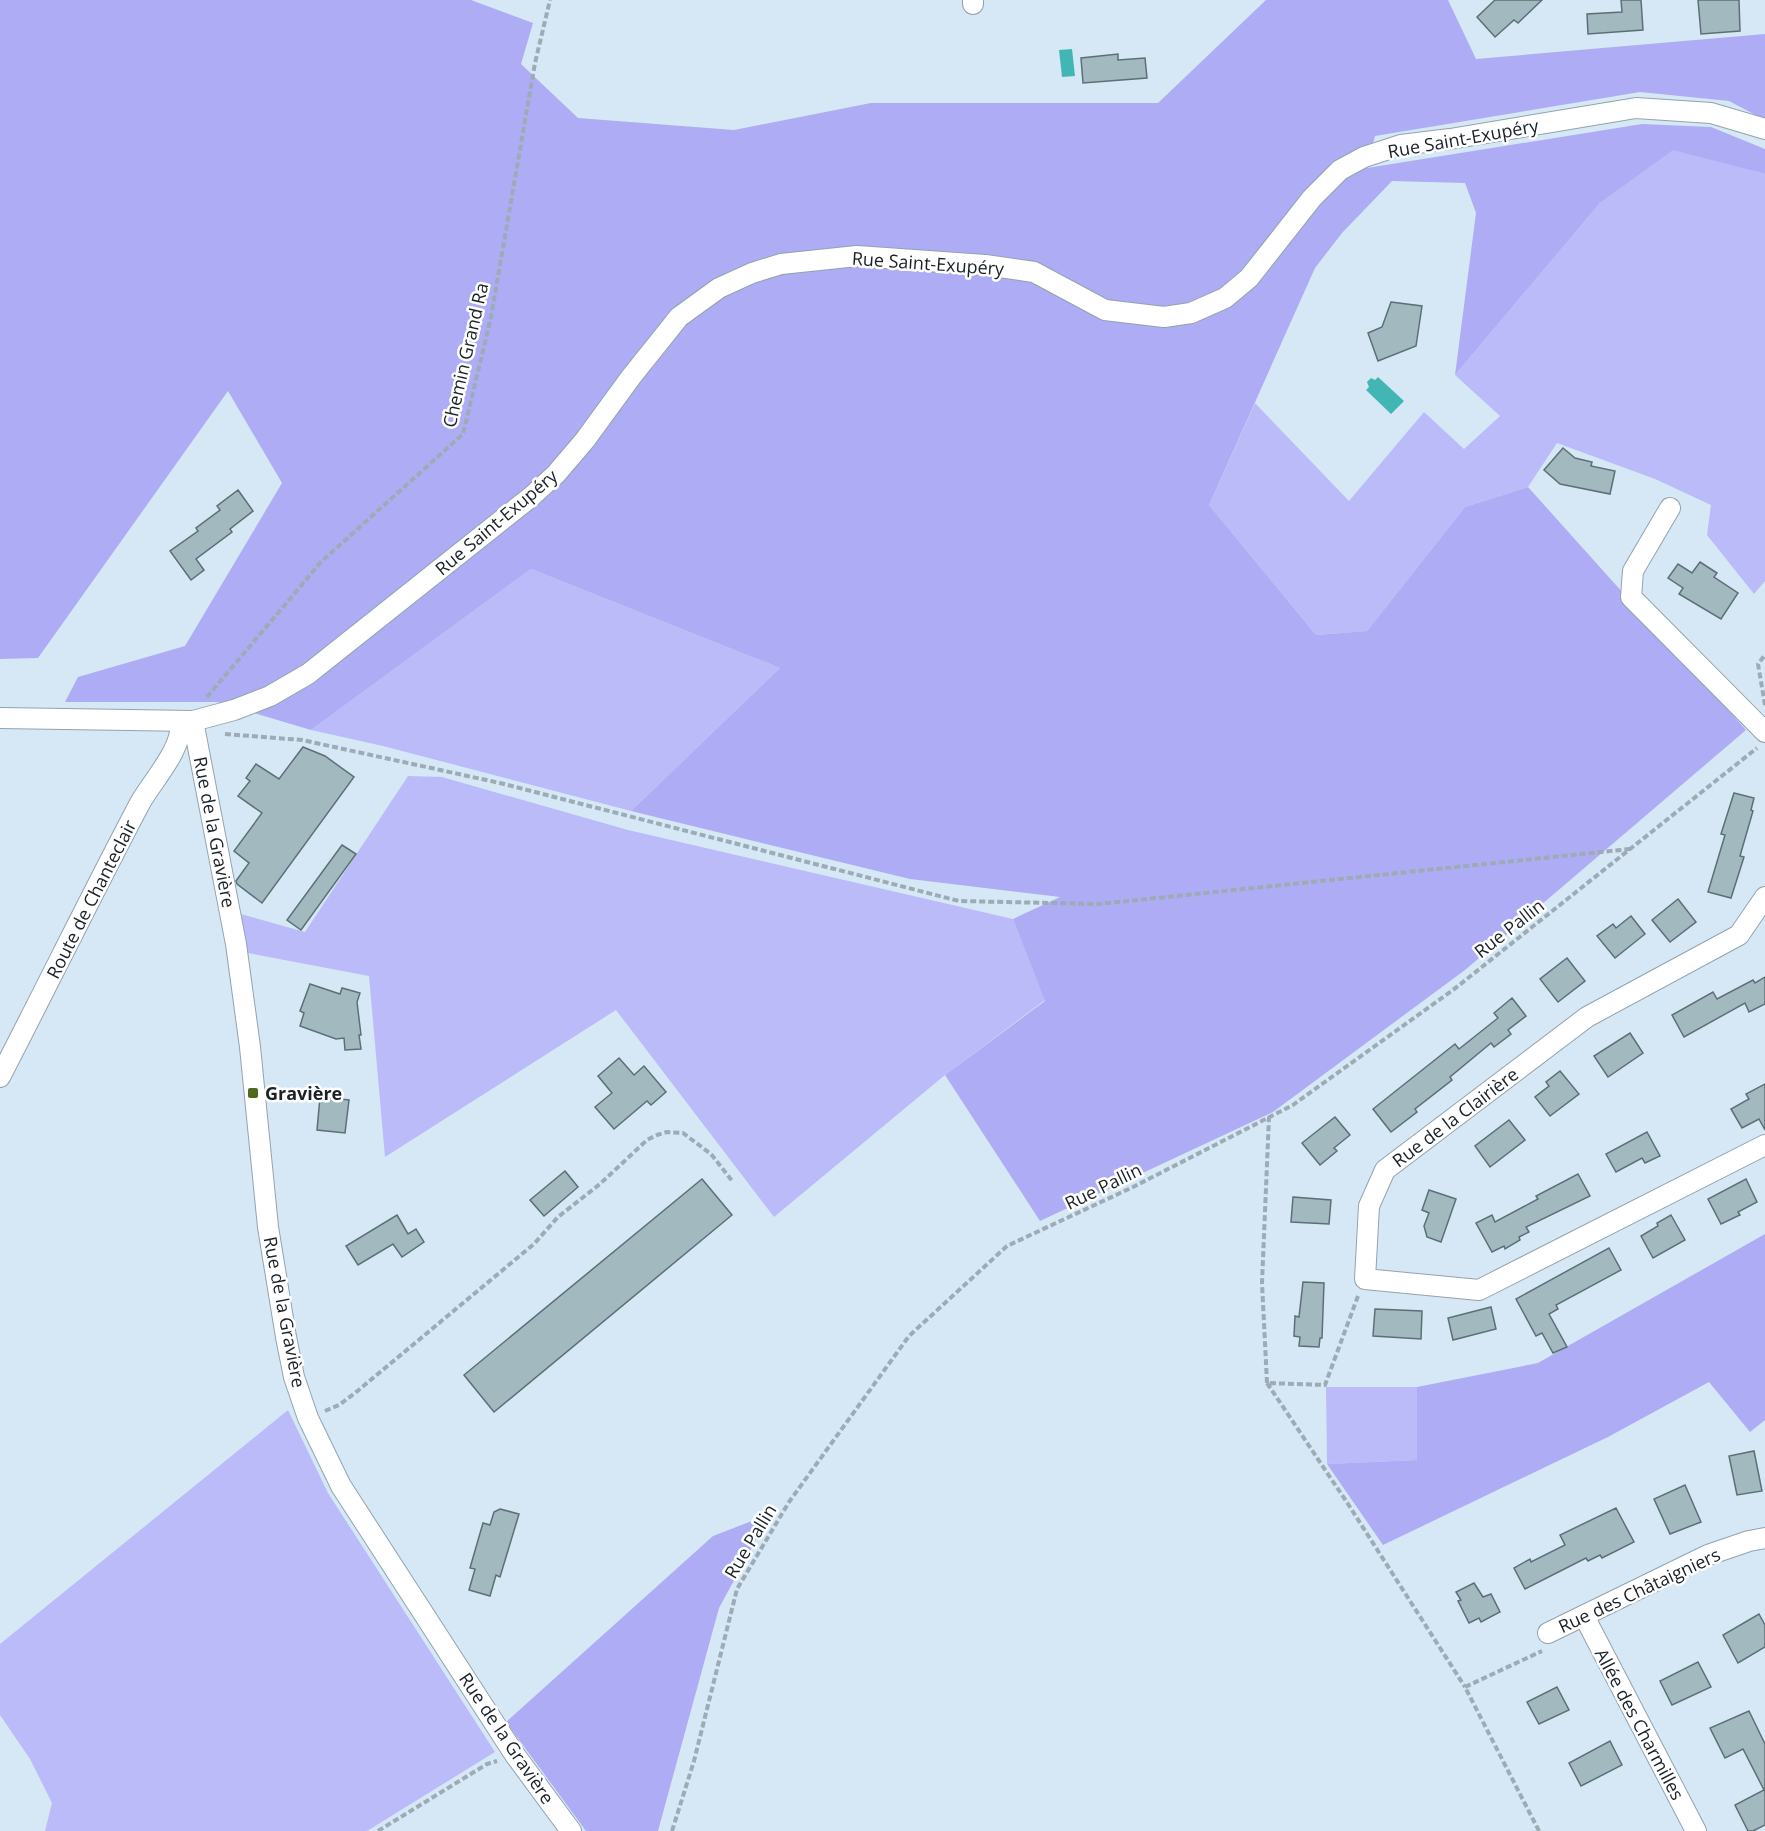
<svg xmlns="http://www.w3.org/2000/svg" width="1765" height="1831" font-family="'Open Sans',sans-serif">
  <style>
    .green { fill: #bbbbf9 }
    .forest { fill: #aeacf4 }
    .water { fill: #42b6b5 }
    .building { fill: #a3b9c0; stroke: #5b7076; stroke-width: 1.5 }
    .lines { fill: none; stroke-linecap: round; stroke-linejoin: round }
    .minor-casing { stroke: #92a3af; stroke-width: 22 }
    .path { stroke: #9cabb5; stroke-width: 4; stroke-dasharray: 6 3; stroke-linecap: butt }
    .minor { stroke: #fff; stroke-width: 20 }
    .poi-dot { fill: #506a1d; stroke: #fff; stroke-width: 2 }
    .labels { text-anchor: middle; dominant-baseline: central; stroke-width: 5; stroke-linejoin: round; paint-order: stroke }
    .street-label { font-size: 18px; fill: #1a2126; stroke: #fff }
    .poi-label { font-size: 18px; font-weight: bold; fill: #1a2126; stroke: #fff; text-anchor: start }
  </style>
  <rect width="100%" height="100%" fill="#d6e8f5"/>
  <!-- green -->
  <g class="green">
    <path d="M 1673,149 L 1765,174 L 1765,581 L 1754,594 L 1707,535 L 1711,505 L 1655,479 L 1557,443 L 1528,487 L 1465,507 L 1367,631 L 1316,635 L 1209,505 L 1255,403 L 1349,501 L 1424,412 L 1464,449 L 1500,416 L 1455,375 L 1600,203 Z"/>
    <path d="M 531,569 L 780,668 L 631,811 L 383,746 L 311,730 Z"/>
    <path d="M 408,776 L 442,777 L 628,830 L 1013,919 L 1045,1000 L 945,1075 L 774,1217 L 616,1010 L 385,1157 L 369,976 L 248,953 L 241,914 L 305,932 Z"/>
    <path d="M 1326,1387 L 1417,1387 L 1417,1460 L 1327,1464 Z"/>
    <path d="M 288,1410 L 328,1493 L 495,1752 L 367,1831 L 45,1831 L 52,1803 L 30,1759 L 0,1715 L 0,1644 Z"/>
  </g>
  <!-- forest -->
  <g class="forest">
    <path d="M 0,0 L 471,0 L 533,23 L 521,64 L 578,118 L 734,130 L 871,103 L 1158,103 L 1266,0 L 1448,0 L 1476,59 L 1765,34 L 1765,120 L 1729,101 L 1640,92 L 1375,136 L 1367,168 L 1642,124 L 1711,127 L 1765,149 L 1765,174 L 1673,150 L 1600,203 L 1455,375 L 1476,213 L 1465,183 L 1392,181 L 1342,233 L 1315,268 L 1209,505 L 1316,635 L 1367,631 L 1465,507 L 1528,487 L 1746,730 L 1465,970 L 1273,1112 L 1040,1221 L 945,1075 L 1045,1001 L 1013,919 L 1060,897 L 910,879 L 631,811 L 780,668 L 531,569 L 311,730 L 217,702 L 65,702 L 78,677 L 185,646 L 282,483 L 228,391 L 38,658 L 0,659 Z"/>
    <path d="M 1765,1234 L 1765,1420 L 1750,1432 L 1709,1382 L 1608,1437 L 1383,1545 L 1327,1464 L 1417,1460 L 1417,1387 L 1538,1363 Z"/>
    <path d="M 770,1514 L 719,1608 L 658,1831 L 586,1831 L 506,1722 L 713,1536 Z"/>
  </g>
  <!-- water -->
  <g class="water">
    <path d="M 1072,49 L 1075,76 L 1062,77 L 1059,50 Z"/>
    <path d="M 1378,377 L 1404,401 L 1391,414 L 1366,390 L 1369,387 L 1367,382 L 1371,378 L 1375,380 Z"/>
  </g>
  <!-- building -->
  <g class="building">
    <path d="M 1495,0 L 1542,0 L 1518,23 L 1514,20 L 1495,37 L 1477,17 Z"/>
    <path d="M 1621,0 L 1641,0 L 1643,30 L 1588,34 L 1587,14 L 1622,12 Z"/>
    <path d="M 1698,0 L 1739,0 L 1740,31 L 1701,34 Z"/>
    <path d="M 1118,54 L 1118,60 L 1145,58 L 1147,78 L 1083,83 L 1081,58 Z"/>
    <path d="M 1391,302 L 1422,306 L 1416,346 L 1378,361 L 1368,333 L 1382,327 Z"/>
    <path d="M 1563,448 L 1575,458 L 1592,462 L 1591,466 L 1615,471 L 1610,494 L 1560,484 L 1544,470 Z"/>
    <path d="M 238,490 L 253,511 L 230,529 L 232,532 L 196,559 L 204,570 L 191,580 L 170,551 L 198,531 L 196,528 L 220,510 L 217,506 Z"/>
    <path d="M 1700,562 L 1717,573 L 1714,577 L 1738,593 L 1721,619 L 1679,594 L 1683,588 L 1668,578 L 1678,564 L 1692,573 Z"/>
    <path d="M 303,747 L 325,756 L 354,777 L 262,903 L 237,884 L 236,881 L 249,863 L 234,851 L 262,813 L 238,796 L 250,781 L 246,778 L 256,764 L 279,779 Z"/>
    <path d="M 1734,793 L 1754,798 L 1751,810 L 1753,811 L 1740,856 L 1744,857 L 1731,898 L 1708,892 L 1725,835 L 1721,834 Z"/>
    <path d="M 342,845 L 356,854 L 301,930 L 287,920 Z"/>
    <path d="M 1678,899 L 1696,922 L 1670,942 L 1652,920 Z"/>
    <path d="M 1631,916 L 1645,934 L 1615,958 L 1597,936 L 1613,924 L 1616,928 Z"/>
    <path d="M 1567,958 L 1585,981 L 1558,1002 L 1540,979 Z"/>
    <path d="M 1765,977 L 1765,1004 L 1749,1012 L 1745,1003 L 1684,1037 L 1672,1015 L 1713,992 L 1717,999 L 1753,980 L 1755,983 Z"/>
    <path d="M 310,984 L 340,994 L 342,988 L 360,993 L 357,1002 L 361,1035 L 359,1035 L 361,1049 L 345,1050 L 344,1038 L 336,1039 L 300,1026 L 304,1013 L 300,1011 Z"/>
    <path d="M 1512,998 L 1526,1016 L 1508,1030 L 1511,1034 L 1494,1047 L 1491,1043 L 1450,1077 L 1452,1080 L 1415,1109 L 1417,1112 L 1391,1132 L 1373,1109 L 1455,1044 L 1459,1049 L 1498,1018 L 1494,1013 Z"/>
    <path d="M 1630,1033 L 1643,1053 L 1608,1077 L 1594,1056 Z"/>
    <path d="M 619,1058 L 634,1075 L 644,1066 L 666,1092 L 651,1105 L 647,1101 L 614,1129 L 595,1107 L 612,1093 L 598,1076 Z"/>
    <path d="M 1560,1071 L 1579,1094 L 1550,1116 L 1535,1097 L 1549,1086 L 1546,1082 Z"/>
    <path d="M 1765,1084 L 1765,1130 L 1759,1119 L 1742,1128 L 1731,1109 L 1749,1099 L 1746,1094 Z"/>
    <path d="M 320,1097 L 349,1100 L 345,1133 L 317,1130 Z"/>
    <path d="M 1335,1117 L 1350,1135 L 1334,1148 L 1337,1151 L 1320,1165 L 1302,1143 Z"/>
    <path d="M 1509,1120 L 1525,1140 L 1490,1167 L 1475,1146 Z"/>
    <path d="M 1647,1132 L 1660,1156 L 1645,1163 L 1642,1158 L 1616,1172 L 1606,1154 Z"/>
    <path d="M 565,1171 L 578,1187 L 544,1216 L 530,1200 Z"/>
    <path d="M 1578,1174 L 1590,1196 L 1526,1227 L 1529,1232 L 1519,1237 L 1520,1240 L 1505,1249 L 1504,1246 L 1492,1252 L 1476,1223 L 1492,1215 L 1495,1222 L 1538,1199 L 1536,1196 Z"/>
    <path d="M 702,1179 L 732,1215 L 494,1412 L 464,1375 Z"/>
    <path d="M 1746,1179 L 1757,1202 L 1738,1212 L 1740,1215 L 1721,1224 L 1708,1199 Z"/>
    <path d="M 1429,1190 L 1456,1199 L 1441,1242 L 1427,1237 L 1424,1226 L 1429,1213 L 1422,1210 Z"/>
    <path d="M 1293,1197 L 1331,1200 L 1329,1224 L 1291,1222 Z"/>
    <path d="M 397,1215 L 408,1234 L 416,1229 L 424,1242 L 402,1257 L 393,1244 L 358,1265 L 346,1246 Z"/>
    <path d="M 1671,1215 L 1685,1240 L 1653,1258 L 1641,1236 L 1658,1226 L 1657,1223 Z"/>
    <path d="M 1609,1248 L 1621,1270 L 1556,1305 L 1558,1309 L 1549,1314 L 1567,1347 L 1553,1353 L 1542,1333 L 1536,1336 L 1516,1299 Z"/>
    <path d="M 1303,1282 L 1324,1283 L 1322,1338 L 1320,1338 L 1319,1347 L 1299,1346 L 1300,1337 L 1294,1336 L 1295,1316 L 1299,1317 Z"/>
    <path d="M 1491,1307 L 1496,1329 L 1453,1340 L 1448,1318 Z"/>
    <path d="M 1375,1309 L 1422,1311 L 1421,1339 L 1373,1336 Z"/>
    <path d="M 1754,1451 L 1762,1491 L 1737,1495 L 1729,1456 Z"/>
    <path d="M 1685,1485 L 1701,1522 L 1670,1534 L 1654,1499 Z"/>
    <path d="M 1616,1508 L 1634,1542 L 1602,1558 L 1600,1555 L 1588,1561 L 1586,1558 L 1525,1589 L 1514,1568 L 1530,1559 L 1531,1562 L 1565,1545 L 1560,1535 Z"/>
    <path d="M 500,1509 L 519,1514 L 500,1577 L 496,1575 L 490,1596 L 469,1590 L 475,1569 L 470,1568 L 483,1523 L 490,1525 L 494,1512 Z"/>
    <path d="M 1474,1583 L 1483,1597 L 1491,1594 L 1500,1612 L 1481,1622 L 1479,1618 L 1469,1623 L 1458,1601 L 1461,1600 L 1456,1592 Z"/>
    <path d="M 1759,1614 L 1765,1625 L 1765,1647 L 1738,1663 L 1723,1635 Z"/>
    <path d="M 1698,1662 L 1711,1687 L 1672,1705 L 1660,1681 Z"/>
    <path d="M 1557,1687 L 1569,1710 L 1539,1724 L 1527,1702 Z"/>
    <path d="M 1749,1711 L 1765,1744 L 1765,1825 L 1753,1831 L 1748,1831 L 1735,1805 L 1764,1790 L 1743,1749 L 1725,1758 L 1710,1728 Z"/>
    <path d="M 1610,1741 L 1622,1765 L 1581,1786 L 1569,1763 Z"/>
  </g>
  <g class="lines">
    <defs>
      <g id="minor">
        <path d="M 973,0 L 973,4"/>
        <path d="M 1670,508 L 1633,571 L 1631,597 L 1765,732"/>
        <path d="M 0,718 L 193,721 L 234,710 L 270,696 L 308,674 L 532,496 L 556,474 L 585,440 L 631,377 L 679,317 L 719,288 L 752,273 L 781,264 L 857,256 L 985,265 L 1034,272 L 1105,310 L 1164,317 L 1191,313 L 1225,298 L 1249,278 L 1312,198 L 1340,170 L 1364,157 L 1401,145 L 1450,139 L 1636,108 L 1711,113 L 1765,129"/>
        <path d="M 193,721 L 236,944 L 250,1047 L 268,1227 L 286,1337 L 294,1377 L 308,1418 L 341,1486 L 515,1755 L 571,1831"/>
        <path d="M 1765,897 L 1739,935 L 1587,1017 L 1385,1170 L 1369,1206 L 1365,1279 L 1479,1290 L 1765,1145"/>
        <path d="M 0,1077 C 47,986 92,894 140,803 C 153,780 182,750 181,722"/>
        <path d="M 1584,1616 L 1696,1831"/>
        <path d="M 1548,1633 L 1708,1555 L 1749,1541 L 1765,1538"/>
      </g>
    </defs>
    <!-- minor casing -->
    <use href="#minor" class="minor-casing"/>
    <!-- path -->
    <g class="path">
      <path d="M 207,697 L 321,562 L 463,434 L 491,317 L 535,63 L 550,0"/>
      <path d="M 1765,705 L 1758,664 L 1765,655"/>
      <path d="M 225,734 L 302,740 L 500,783 L 959,901 L 1099,904 L 1630,849"/>
      <path d="M 1358,1296 L 1325,1385 L 1267,1383 L 1348,1504 L 1465,1687"/>
      <path d="M 1267,1383 L 1262,1283 L 1269,1117"/>
      <path d="M 325,1411 L 339,1405 L 355,1393 L 534,1244 L 558,1217 L 600,1184 L 647,1140 L 657,1135 L 667,1132 L 683,1133 L 711,1154 L 733,1182"/>
      <path d="M 378,1831 L 487,1764 L 497,1761"/>
      <path d="M 672,1831 L 694,1761 L 737,1589 L 789,1502 L 909,1336 L 1007,1246 L 1133,1187 L 1293,1105 L 1453,990 L 1757,748"/>
      <path d="M 1539,1831 L 1465,1687 L 1542,1651"/>
    </g>
    <!-- minor -->
    <use href="#minor" class="minor"/>
  </g>
  <!-- markers -->
  <rect class="poi-dot" x="247" y="1087" width="12" height="12" rx="3"/>
  <g class="labels">
    <!-- street labels -->
    <g class="street-label">
      <text transform="translate(1463 138) rotate(-10)">Rue Saint-Exupéry</text>
      <text transform="translate(928 263) rotate(4)">Rue Saint-Exupéry</text>
      <text transform="translate(465 355) rotate(-77)">Chemin Grand Ra</text>
      <text transform="translate(496 522) rotate(-40)">Rue Saint-Exupéry</text>
      <text transform="translate(215 832) rotate(79)">Rue de la Gravière</text>
      <text transform="translate(91 899) rotate(-63)">Route de Chanteclair</text>
      <text transform="translate(1509 928) rotate(-38)">Rue Pallin</text>
      <text transform="translate(1455 1117) rotate(-37)">Rue de la Clairière</text>
      <text transform="translate(1103 1186) rotate(-26)">Rue Pallin</text>
      <text transform="translate(285 1312) rotate(79)">Rue de la Gravière</text>
      <text transform="translate(750 1541) rotate(-59)">Rue Pallin</text>
      <text transform="translate(1639 1590) rotate(-25)">Rue des Châtaigniers</text>
      <text transform="translate(1640 1724) rotate(62)">Allée des Charmilles</text>
      <text transform="translate(507 1738) rotate(56)">Rue de la Gravière</text>
    </g>
    <!-- poi labels -->
    <g class="poi-label">
      <text x="265" y="1093">Gravière</text>
    </g>
  </g>
</svg>
